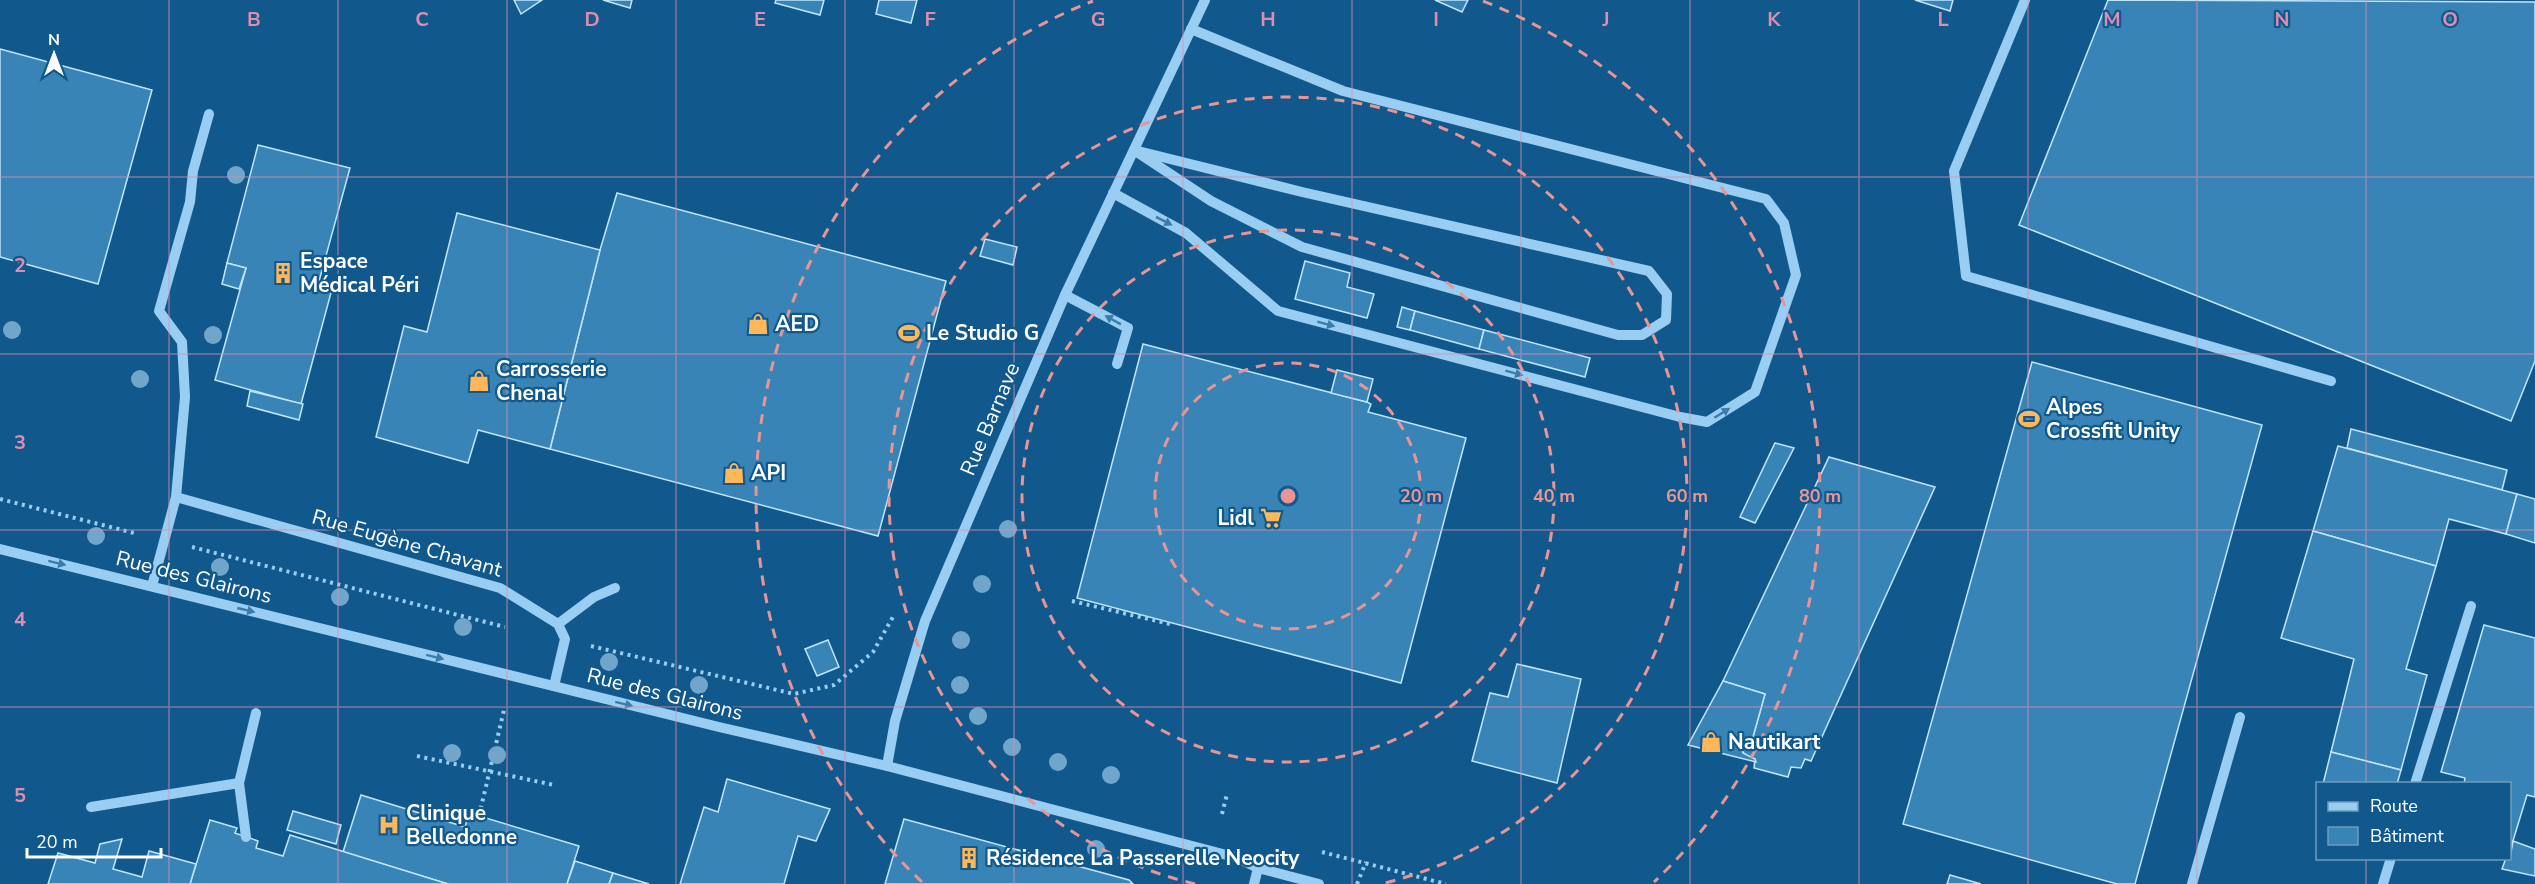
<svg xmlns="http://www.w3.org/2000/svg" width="2535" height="884" font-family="'Nunito Sans',sans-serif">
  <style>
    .building { fill: #3984b7; stroke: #c0e5fd; stroke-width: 1.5 }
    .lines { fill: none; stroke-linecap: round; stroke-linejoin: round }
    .path { stroke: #99cef2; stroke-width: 4; stroke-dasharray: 3 4.5; stroke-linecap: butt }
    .minor { stroke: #99cef2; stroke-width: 10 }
    .tree { fill: #71a6cb }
    .oneway { fill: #3a7cab }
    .grid { fill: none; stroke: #e08cad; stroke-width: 1.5; stroke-opacity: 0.55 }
    .ring { fill: none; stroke: #ea9494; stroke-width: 3; stroke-dasharray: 10 8 }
    .labels { text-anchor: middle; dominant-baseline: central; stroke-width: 4.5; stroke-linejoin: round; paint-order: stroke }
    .poi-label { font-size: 21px; font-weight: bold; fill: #fff; stroke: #11598d; text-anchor: start }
    .street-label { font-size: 21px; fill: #fff; stroke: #11598d }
    .grid-label { font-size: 20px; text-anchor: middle; font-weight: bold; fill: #e08cad; stroke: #11598d; stroke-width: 4.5; stroke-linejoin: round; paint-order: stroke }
    .centre { fill: #ea9494; stroke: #11598d; stroke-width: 3 }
    .ring-label { font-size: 18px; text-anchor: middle; font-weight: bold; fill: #ea9494; stroke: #11598d; stroke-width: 4.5; stroke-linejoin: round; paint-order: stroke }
  </style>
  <rect width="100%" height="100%" fill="#11598d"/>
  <!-- building -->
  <g class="building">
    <path d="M 514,0 L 542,0 L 521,14 Z"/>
    <path d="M 603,0 L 632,0 L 630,8 Z"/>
    <path d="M 776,0 L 824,0 L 820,15 L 775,3 Z"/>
    <path d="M 879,0 L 917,0 L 911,23 L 876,14 Z"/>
    <path d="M 1435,0 L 1468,0 L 1462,12 Z"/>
    <path d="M 1915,0 L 1953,0 L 1950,11 Z"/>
    <path d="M 2108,0 L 2535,2 L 2535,361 L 2511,421 L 2019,225 Z"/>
    <path d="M 0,49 L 152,90 L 98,284 L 0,257 Z"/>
    <path d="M 258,145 L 350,168 L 318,285 L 332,289 L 301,404 L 215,380 L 246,268 L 227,263 Z"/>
    <path d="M 617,193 L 946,281 L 878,536 L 550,449 L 600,250 Z"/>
    <path d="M 457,213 L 600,250 L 550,449 L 478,430 L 468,463 L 376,437 L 404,326 L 427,332 Z"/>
    <path d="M 985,239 L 1017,247 L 1013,265 L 980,256 Z"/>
    <path d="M 1305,261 L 1350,273 L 1347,287 L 1374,294 L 1367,318 L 1295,299 Z"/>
    <path d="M 227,263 L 246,268 L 239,289 L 222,284 Z"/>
    <path d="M 1402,307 L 1415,311 L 1410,330 L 1397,327 Z"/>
    <path d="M 1415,311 L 1484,330 L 1479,349 L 1410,330 Z"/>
    <path d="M 1484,330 L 1590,358 L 1585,377 L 1479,349 Z"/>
    <path d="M 1143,344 L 1367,402 L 1371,404 L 1368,412 L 1466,438 L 1401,683 L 1077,598 Z"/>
    <path d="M 2032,362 L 2262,425 L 2135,884 L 2117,884 L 1903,824 Z"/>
    <path d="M 1337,370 L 1373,379 L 1367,402 L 1331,393 Z"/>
    <path d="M 250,391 L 303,404 L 299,420 L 247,406 Z"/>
    <path d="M 2351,429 L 2507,470 L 2502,490 L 2347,448 Z"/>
    <path d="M 1775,443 L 1794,448 L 1755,523 L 1740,517 Z"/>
    <path d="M 2338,446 L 2517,494 L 2506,534 L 2449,519 L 2436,566 L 2313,531 Z"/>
    <path d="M 1829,457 L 1935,487 L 1811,761 L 1805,759 L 1801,768 L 1791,767 L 1788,777 L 1754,768 L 1755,759 L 1745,755 L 1740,748 L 1741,740 L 1753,737 L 1765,694 L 1723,681 Z"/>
    <path d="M 2517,494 L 2535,499 L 2535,543 L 2506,534 Z"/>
    <path d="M 2313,531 L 2436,566 L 2406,669 L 2427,675 L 2401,770 L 2331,752 L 2354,659 L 2281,638 Z"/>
    <path d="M 2484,625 L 2535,638 L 2535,797 L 2527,795 L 2512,844 L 2510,844 L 2510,784 L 2464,784 L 2465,778 L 2441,772 Z"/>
    <path d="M 828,640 L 839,667 L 817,676 L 805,649 Z"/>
    <path d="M 1517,664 L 1581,679 L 1557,783 L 1472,761 L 1490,693 L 1508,697 Z"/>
    <path d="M 1723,681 L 1765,694 L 1753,737 L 1744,738 L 1740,744 L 1743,753 L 1755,759 L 1756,762 L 1688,745 Z"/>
    <path d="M 2331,752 L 2401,770 L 2397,784 L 2323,784 Z"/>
    <path d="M 727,779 L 830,809 L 816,841 L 798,836 L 784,884 L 680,884 L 704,807 L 718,812 Z"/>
    <path d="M 361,795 L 465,827 L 469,813 L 579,846 L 567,884 L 448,884 L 343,852 Z"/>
    <path d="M 293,811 L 341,825 L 336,844 L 287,830 Z"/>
    <path d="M 904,819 L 1129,880 L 1133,884 L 885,884 Z"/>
    <path d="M 210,820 L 237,828 L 235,833 L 258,841 L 256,848 L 283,856 L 290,835 L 448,884 L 190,884 Z"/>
    <path d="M 122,839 L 113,869 L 142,877 L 149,851 L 196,864 L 190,884 L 48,884 L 58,853 L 95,863 L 100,844 Z"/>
    <path d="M 2513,841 L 2535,849 L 2535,876 L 2502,869 L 2506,858 L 2510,858 Z"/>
    <path d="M 575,861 L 613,873 L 609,884 L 567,884 Z"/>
    <path d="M 613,873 L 649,884 L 609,884 Z"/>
    <path d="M 1950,875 L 1981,884 L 1947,884 Z"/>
  </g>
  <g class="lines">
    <!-- path -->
    <g class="path">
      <path d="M 0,499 L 138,534"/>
      <path d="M 192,547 L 505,627"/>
      <path d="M 1072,601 L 1174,625"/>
      <path d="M 591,646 L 794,694 L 834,685 L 873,652 L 894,615"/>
      <path d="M 417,756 L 554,785"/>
      <path d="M 1222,814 L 1227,794"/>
      <path d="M 479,816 L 504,710"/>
      <path d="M 1322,852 L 1446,884"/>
      <path d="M 1357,884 L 1366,862"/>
    </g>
    <!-- minor -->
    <g class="minor">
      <path d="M 2025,0 L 1954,171 L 1966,276 L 2331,381"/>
      <path d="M 1134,150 L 1302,192 L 1649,271 L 1667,294 L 1666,320 L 1642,335 L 1618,335 L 1302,247 L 1211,201 Z"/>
      <path d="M 1113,193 L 1186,233 L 1278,311 L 1680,417 L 1707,422 L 1755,392 L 1796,275 L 1784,223 L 1766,199 L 1343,91 L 1191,29"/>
      <path d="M 1065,295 L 1128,328 L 1117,364"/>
      <path d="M 176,497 L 500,588 L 558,624 L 565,639 L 554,686"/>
      <path d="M 0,549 L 719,727 L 887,766 L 1238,858 L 1258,868 L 1319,884"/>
      <path d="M 152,586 L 176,497 L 185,397 L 182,342 L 159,311 L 190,202 L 193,171 L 209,114"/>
      <path d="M 558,624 L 594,597 L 615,588"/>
      <path d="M 887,766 L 895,721 L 925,621 L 1065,295 L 1205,0"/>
      <path d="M 239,783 L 246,837"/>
      <path d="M 2415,784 L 2471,606"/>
      <path d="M 91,807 L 239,783 L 256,713"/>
      <path d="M 1254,884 L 1258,868"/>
      <path d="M 2192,884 L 2240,717"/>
      <path d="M 2383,884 L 2391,858"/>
    </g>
  </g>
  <!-- trees -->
  <g class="tree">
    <circle cx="236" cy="175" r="9"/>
    <circle cx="12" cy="330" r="9"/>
    <circle cx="213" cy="335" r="9"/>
    <circle cx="140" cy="379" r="9"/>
    <circle cx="1008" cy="529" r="9"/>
    <circle cx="96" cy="536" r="9"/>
    <circle cx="220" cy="567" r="9"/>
    <circle cx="982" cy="584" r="9"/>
    <circle cx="340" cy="597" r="9"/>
    <circle cx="463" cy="627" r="9"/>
    <circle cx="961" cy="640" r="9"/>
    <circle cx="609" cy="662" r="9"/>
    <circle cx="699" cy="685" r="9"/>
    <circle cx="960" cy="685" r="9"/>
    <circle cx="978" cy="716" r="9"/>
    <circle cx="1012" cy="747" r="9"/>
    <circle cx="452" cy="753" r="9"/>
    <circle cx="497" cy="755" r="9"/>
    <circle cx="1058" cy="762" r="9"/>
    <circle cx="1111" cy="775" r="9"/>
    <circle cx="1096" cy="849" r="9"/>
  </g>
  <!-- one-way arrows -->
  <defs><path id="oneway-solid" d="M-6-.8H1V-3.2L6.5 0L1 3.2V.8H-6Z" transform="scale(1.5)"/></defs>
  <g class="oneway">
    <use href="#oneway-solid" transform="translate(1164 221) rotate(27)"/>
    <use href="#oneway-solid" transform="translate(1113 320) rotate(-151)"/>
    <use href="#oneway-solid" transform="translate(1326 324) rotate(15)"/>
    <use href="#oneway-solid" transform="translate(1514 373) rotate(15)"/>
    <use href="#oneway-solid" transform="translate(1722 413) rotate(-32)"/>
    <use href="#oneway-solid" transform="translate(57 563) rotate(14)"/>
    <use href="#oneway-solid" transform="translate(246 610) rotate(13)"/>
    <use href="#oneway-solid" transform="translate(435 657) rotate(14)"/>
    <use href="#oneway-solid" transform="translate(624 704) rotate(14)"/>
  </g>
  <!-- grid -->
  <path class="grid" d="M 169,0 L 169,884M 338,0 L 338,884M 507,0 L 507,884M 676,0 L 676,884M 845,0 L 845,884M 1014,0 L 1014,884M 1183,0 L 1183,884M 1352,0 L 1352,884M 1521,0 L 1521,884M 1690,0 L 1690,884M 1859,0 L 1859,884M 2028,0 L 2028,884M 2197,0 L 2197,884M 2366,0 L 2366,784M 0,177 L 2535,177M 0,354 L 2535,354M 0,530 L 2535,530M 0,707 L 2535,707M 2366,858 L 2366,884"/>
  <!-- distance rings -->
  <g class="ring">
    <circle cx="1288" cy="496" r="133"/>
    <circle cx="1288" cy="496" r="266"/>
    <path d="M1195 884A399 399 0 1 1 1381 884"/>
    <path d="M922 882A532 532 0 0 1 1093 1M1483 1A532 532 0 0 1 1654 882"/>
  </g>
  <!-- icons -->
  <defs>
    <symbol id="building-bare" viewBox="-9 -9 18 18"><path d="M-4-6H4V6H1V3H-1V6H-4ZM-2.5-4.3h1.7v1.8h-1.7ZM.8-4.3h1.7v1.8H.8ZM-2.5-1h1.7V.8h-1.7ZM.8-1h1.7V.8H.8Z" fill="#ffb75a" stroke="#11598d" stroke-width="2.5" paint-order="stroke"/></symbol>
    <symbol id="shop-bare" viewBox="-9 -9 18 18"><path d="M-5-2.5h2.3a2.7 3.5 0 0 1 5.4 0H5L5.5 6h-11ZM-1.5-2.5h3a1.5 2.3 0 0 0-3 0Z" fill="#ffb75a" stroke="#11598d" stroke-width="2.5" paint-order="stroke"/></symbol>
    <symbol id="stadium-bare" viewBox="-9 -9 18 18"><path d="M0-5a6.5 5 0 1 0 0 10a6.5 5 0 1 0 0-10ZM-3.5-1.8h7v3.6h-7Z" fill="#ffb75a" stroke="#11598d" stroke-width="2.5" paint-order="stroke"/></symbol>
    <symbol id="supermarket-bare" viewBox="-9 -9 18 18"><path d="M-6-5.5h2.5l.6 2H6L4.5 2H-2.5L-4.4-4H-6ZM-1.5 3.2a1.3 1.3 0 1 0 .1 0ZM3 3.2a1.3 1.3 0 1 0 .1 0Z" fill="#ffb75a" stroke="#11598d" stroke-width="2.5" paint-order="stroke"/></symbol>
    <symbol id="hospital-bare" viewBox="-9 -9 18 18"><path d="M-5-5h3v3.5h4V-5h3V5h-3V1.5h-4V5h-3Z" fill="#ffb75a" stroke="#11598d" stroke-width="2.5" paint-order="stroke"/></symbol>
  </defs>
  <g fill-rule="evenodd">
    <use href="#building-bare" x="268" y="258" width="30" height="30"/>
    <use href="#shop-bare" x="743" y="309" width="30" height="30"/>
    <use href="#stadium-bare" x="894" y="318" width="30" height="30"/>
    <use href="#shop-bare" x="464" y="366" width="30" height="30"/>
    <use href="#stadium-bare" x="2014" y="404" width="30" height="30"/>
    <use href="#shop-bare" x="719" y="458" width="30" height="30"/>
    <use href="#supermarket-bare" x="1256" y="503" width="30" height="30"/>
    <use href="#shop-bare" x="1696" y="727" width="30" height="30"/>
    <use href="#hospital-bare" x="374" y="810" width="30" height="30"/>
    <use href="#building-bare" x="954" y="843" width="30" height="30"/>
  </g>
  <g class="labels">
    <!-- poi labels -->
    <g class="poi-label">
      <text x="300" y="261">Espace<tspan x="300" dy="24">Médical Péri</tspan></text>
      <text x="775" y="324">AED</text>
      <text x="926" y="333">Le Studio G</text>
      <text x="496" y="369">Carrosserie<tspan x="496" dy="24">Chenal</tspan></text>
      <text x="2046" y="407">Alpes<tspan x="2046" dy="24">Crossfit Unity</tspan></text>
      <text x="751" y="473">API</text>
      <text x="1254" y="518" text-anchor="end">Lidl</text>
      <text x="1728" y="742">Nautikart</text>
      <text x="406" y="813">Clinique<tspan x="406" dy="24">Belledonne</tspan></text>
      <text x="986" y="858">Résidence La Passerelle Neocity</text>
    </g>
    <!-- street labels -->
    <g class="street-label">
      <text transform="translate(990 419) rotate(-67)">Rue Barnave</text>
      <text transform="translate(407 543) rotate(16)">Rue Eugène Chavant</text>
      <text transform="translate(194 577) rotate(14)">Rue des Glairons</text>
      <text transform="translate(665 694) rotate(14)">Rue des Glairons</text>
    </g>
  </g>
  <g class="grid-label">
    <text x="254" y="26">B</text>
    <text x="422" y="26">C</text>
    <text x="592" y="26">D</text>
    <text x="760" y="26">E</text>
    <text x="930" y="26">F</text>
    <text x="1098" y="26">G</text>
    <text x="1268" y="26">H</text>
    <text x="1436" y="26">I</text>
    <text x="1606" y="26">J</text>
    <text x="1774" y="26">K</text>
    <text x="1943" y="26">L</text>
    <text x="2112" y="26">M</text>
    <text x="2282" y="26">N</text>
    <text x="2450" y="26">O</text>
    <text x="20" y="272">2</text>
    <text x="20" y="449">3</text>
    <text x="20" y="626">4</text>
    <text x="20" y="802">5</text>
  </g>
  <circle cx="1288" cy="496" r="9" class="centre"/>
  <g class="ring-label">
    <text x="1421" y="502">20 m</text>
    <text x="1554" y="502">40 m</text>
    <text x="1687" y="502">60 m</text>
    <text x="1820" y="502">80 m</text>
  </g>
  <!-- legend -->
  <rect x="2316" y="782" width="195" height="78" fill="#11598d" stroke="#709bbb" stroke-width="1.5"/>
  <rect x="2328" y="802" width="30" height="9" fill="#99cef2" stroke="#709bbb" stroke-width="1.5"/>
  <text x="2370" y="812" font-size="18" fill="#ffffff">Route</text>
  <rect x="2328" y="827" width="30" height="18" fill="#3984b7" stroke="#709bbb" stroke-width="1.5"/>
  <text x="2370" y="842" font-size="18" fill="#ffffff">Bâtiment</text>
  <!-- north arrow -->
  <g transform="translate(54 54)" stroke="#11598d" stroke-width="4.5" paint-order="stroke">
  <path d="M0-4.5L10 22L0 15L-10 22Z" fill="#ffffff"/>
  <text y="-9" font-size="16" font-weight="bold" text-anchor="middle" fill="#ffffff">N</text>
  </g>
  <!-- scale -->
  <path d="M27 848v9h134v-9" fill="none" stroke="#ffffff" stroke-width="3"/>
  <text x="36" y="848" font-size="18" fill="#ffffff" stroke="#11598d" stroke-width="4.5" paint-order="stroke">20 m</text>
</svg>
